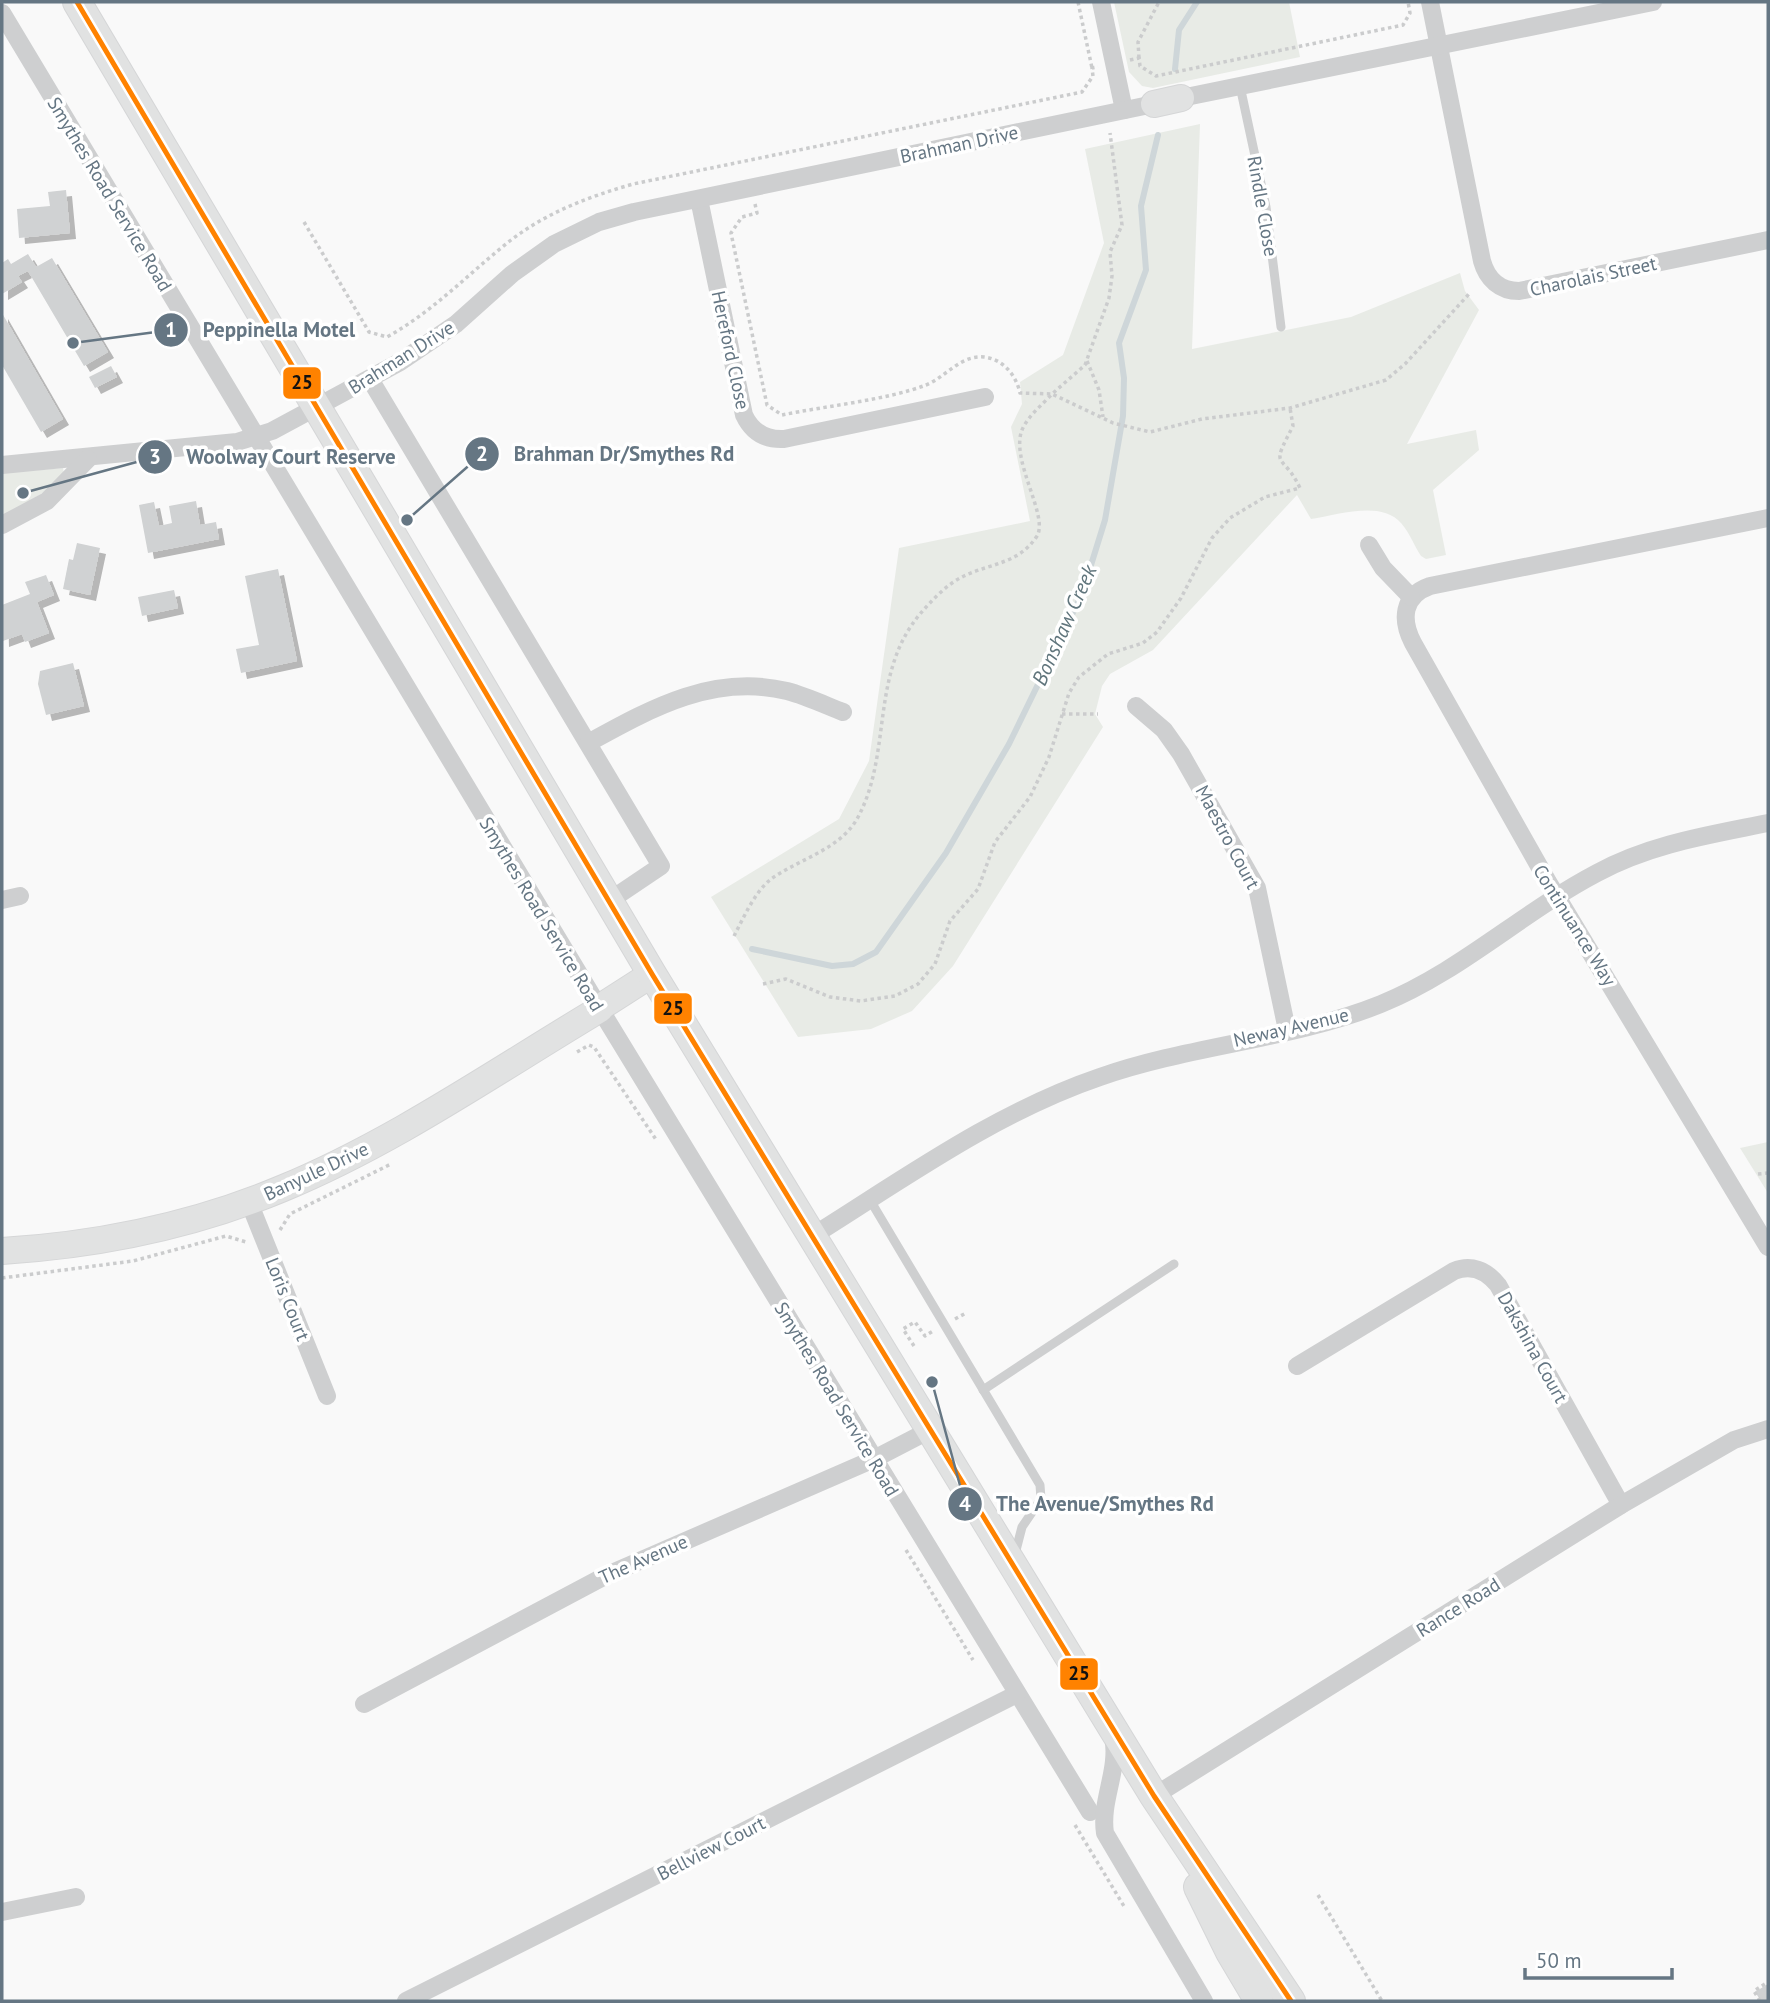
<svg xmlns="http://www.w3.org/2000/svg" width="1770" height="2003" font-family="'PT Sans',sans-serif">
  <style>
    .green { fill: #e8ebe6 }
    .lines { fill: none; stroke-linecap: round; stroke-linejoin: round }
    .stream { stroke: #ced6d9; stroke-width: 6 }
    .building { fill: #d0d2d3; filter: url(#shadow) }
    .secondary-casing { stroke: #d5d6d7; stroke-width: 28 }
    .primary-casing { stroke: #d5d6d7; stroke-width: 30 }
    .path { stroke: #cbcccd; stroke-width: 3.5; stroke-dasharray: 3.5 3.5; stroke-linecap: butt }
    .lane { stroke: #cecfd0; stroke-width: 9 }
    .street { stroke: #cecfd0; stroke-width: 18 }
    .secondary { stroke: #e1e2e2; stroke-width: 26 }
    .primary { stroke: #e1e2e2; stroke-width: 28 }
    .bus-1-casing { stroke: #fff; stroke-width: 10 }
    .bus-1 { stroke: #ff8200; stroke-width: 5 }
    .labels { text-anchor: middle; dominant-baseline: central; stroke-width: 7; stroke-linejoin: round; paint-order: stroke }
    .street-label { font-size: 19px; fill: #657683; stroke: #fff }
    .water-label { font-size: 21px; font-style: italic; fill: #60757c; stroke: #fff }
    .leader { fill: none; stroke: #657683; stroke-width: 2.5 }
    .callout-dot { fill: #657683; stroke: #fff; stroke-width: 2.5 }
    .mark-label { font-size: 21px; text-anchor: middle; font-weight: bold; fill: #fff }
    .callout-label { font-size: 21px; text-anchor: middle; font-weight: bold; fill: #657683; stroke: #fff; stroke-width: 7; stroke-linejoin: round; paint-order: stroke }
    .line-badge { stroke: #fff; stroke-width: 2.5 }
    .pale-badge-label { font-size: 19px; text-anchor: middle; font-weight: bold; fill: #111 }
  </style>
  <defs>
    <filter id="shadow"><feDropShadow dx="6" dy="6" stdDeviation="0" flood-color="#0004"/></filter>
  </defs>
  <rect width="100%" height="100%" fill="#f9f9f9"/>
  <!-- green -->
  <g class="green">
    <path d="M 1114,2 L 1289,2 L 1300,57 L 1153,88 L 1142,86 L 1129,72 Z"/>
    <path d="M 1200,124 L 1192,349 L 1351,317 L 1460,273 L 1465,291 L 1479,310 L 1407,444 L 1476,430 L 1479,450 L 1433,490 L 1446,555 L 1426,559 L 1421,556 C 1414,546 1410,533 1401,523 C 1381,500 1338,515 1311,519 L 1297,495 L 1153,650 L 1110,674 L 1102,686 L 1095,714 L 1103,727 L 953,966 L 912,1011 L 871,1029 L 798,1037 L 711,897 L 839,819 L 869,761 L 899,548 L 1030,521 L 1011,427 L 1022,404 L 1020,382 L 1063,355 L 1104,243 L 1085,149 Z"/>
    <path d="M 63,468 L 64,474 L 49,489 L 2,518 L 2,473 Z"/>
    <path d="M 1768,1142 L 1768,1193 L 1740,1148 Z"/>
  </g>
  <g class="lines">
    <!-- stream -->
    <g class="stream">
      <path d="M 1175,69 L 1179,30 L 1197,2"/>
      <path d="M 752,949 L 832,966 L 853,964 L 876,952 L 946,853 L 1009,744 L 1082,594 L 1105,520 L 1123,416 L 1124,378 L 1119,343 L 1146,270 L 1141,206 L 1158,135"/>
    </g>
  </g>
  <!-- building -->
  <g class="building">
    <path d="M 66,190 L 70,233 L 19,238 L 17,209 L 50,206 L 48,192 Z"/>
    <path d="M 28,254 L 36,267 L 52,258 L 108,352 L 84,366 L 28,271 L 18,276 L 22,282 L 2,294 L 2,263 L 8,259 L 11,264 Z"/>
    <path d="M 2,313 L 63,419 L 41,432 L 2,365 Z"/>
    <path d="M 111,366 L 117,377 L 95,388 L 89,377 Z"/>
    <path d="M 196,501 L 200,525 L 216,522 L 219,539 L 148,553 L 139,505 L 154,502 L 159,526 L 172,523 L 169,506 Z"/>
    <path d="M 77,543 L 100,548 L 90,595 L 63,589 L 69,559 L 73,560 Z"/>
    <path d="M 278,569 L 297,661 L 241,673 L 236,649 L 259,645 L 245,576 Z"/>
    <path d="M 46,575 L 54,595 L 37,602 L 49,633 L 25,642 L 22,634 L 3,641 L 2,605 L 30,594 L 25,582 Z"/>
    <path d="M 174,590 L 178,608 L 142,616 L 138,597 Z"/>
    <path d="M 73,663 L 84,706 L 46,715 L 38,684 L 40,671 Z"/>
    <path d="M 1768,1984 L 1768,2001 L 1761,2001 L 1755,1992 Z"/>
  </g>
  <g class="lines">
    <defs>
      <g id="secondary">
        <path d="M 1154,104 L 1181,98"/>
        <path d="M 599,1008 L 652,974"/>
        <path d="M 2,1251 C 97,1245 192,1226 281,1189 C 393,1143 496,1071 600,1009"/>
      </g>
      <g id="primary">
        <path d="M 77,2 L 652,974 L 1154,1796 L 1291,2001"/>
        <path d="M 1198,1887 L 1230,1952 L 1259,2001"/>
      </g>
    </defs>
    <!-- secondary casing -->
    <use href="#secondary" class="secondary-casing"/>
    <!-- primary casing -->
    <use href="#primary" class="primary-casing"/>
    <!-- path -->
    <g class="path">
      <path d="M 1078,2 L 1092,68"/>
      <path d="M 1139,58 L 1138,42 L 1159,2"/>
      <path d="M 1130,60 L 1139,58 L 1140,66 L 1156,76 L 1403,25 L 1410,13 L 1408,2"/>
      <path d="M 755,204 L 757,213 L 742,217 L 731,233 L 767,405 L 782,415 C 825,406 887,400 926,385 C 946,377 960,355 984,357 C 1003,359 1016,375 1020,393 L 1052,394 L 1085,365 L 1109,298 L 1112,276 L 1110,252 L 1122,225 L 1110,133"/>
      <path d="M 304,222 L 369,332 L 387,337 C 434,311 469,273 511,240 C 548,212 588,197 633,184 L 1082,92 L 1093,76 L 1092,68 L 1098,67"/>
      <path d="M 1087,361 L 1099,390 L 1103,417"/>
      <path d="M 1062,714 L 1098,714"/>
      <path d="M 734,936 C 744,917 754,893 771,879 C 799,859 839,850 857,819 C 893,754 869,675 920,614 C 932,600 947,584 964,576 C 991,563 1019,564 1037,536 C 1049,516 1010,460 1022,430 C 1027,417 1043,404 1052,394 L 1113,423 L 1150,432 L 1202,419 L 1290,408 L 1386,380 L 1405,364 L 1469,294"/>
      <path d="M 763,984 L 786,979 L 830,997 L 861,1001 L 895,996 L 918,984 L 935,964 L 950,921 L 978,889 L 995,842 L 1030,797 L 1049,757 L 1069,693 L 1079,677 L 1108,654 L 1143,643 L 1157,632 L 1181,598 L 1212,538 L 1230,518 L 1265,497 L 1300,488 C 1282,450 1269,472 1293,426 L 1290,408"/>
      <path d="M 577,1052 L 589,1045 L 594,1047 L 657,1141"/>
      <path d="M 1758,1174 L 1768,1173"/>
      <path d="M 280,1230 L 290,1214 L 391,1164"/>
      <path d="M 2,1278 L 133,1261 L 226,1236 L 246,1242"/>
      <path d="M 955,1319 L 966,1313"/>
      <path d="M 914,1346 L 903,1329 L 915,1322 L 925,1336 L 933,1331"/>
      <path d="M 906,1550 L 973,1660"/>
      <path d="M 1075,1825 L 1125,1908"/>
      <path d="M 1318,1895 L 1382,2001"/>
      <path d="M 1760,2001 L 1754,1991 L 1768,1982"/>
    </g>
    <!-- lane -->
    <g class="lane">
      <path d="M 1240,86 L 1266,207 L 1281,327"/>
      <path d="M 870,1200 L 1040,1485 L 1041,1499 L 1022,1527 L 1015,1554"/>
      <path d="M 983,1390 L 1174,1264"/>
    </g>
    <!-- street -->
    <g class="street">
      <path d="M 1101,2 L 1124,110"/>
      <path d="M 1430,2 L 1482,261 C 1487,279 1500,291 1519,291 L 1768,240"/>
      <path d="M 2,13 L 600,1009 L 1090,1812"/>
      <path d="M 1181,98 L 1653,2"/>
      <path d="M 699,199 L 744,415 C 752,432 765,440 784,439 L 985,397"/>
      <path d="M 370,379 L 661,866 L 609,901"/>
      <path d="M 2,465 L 237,442 L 272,431 L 400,362 L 456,324 L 512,274 L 554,244 L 599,222 L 634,212 L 1154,104"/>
      <path d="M 1768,518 L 1430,586 C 1402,596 1401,620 1413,643 L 1548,882 L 1768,1247"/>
      <path d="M 2,525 L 47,501 L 88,459"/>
      <path d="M 1369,545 L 1383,568 L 1411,597"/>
      <path d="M 1136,706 L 1164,730 L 1181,754 L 1257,888 L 1287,1030"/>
      <path d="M 588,743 C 650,709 713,673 787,691 C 806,696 825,705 843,712"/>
      <path d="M 2,900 L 20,896"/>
      <path d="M 249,1202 L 327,1396"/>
      <path d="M 814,1235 C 905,1178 997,1112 1100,1077 C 1191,1045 1291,1040 1381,1004 C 1460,972 1521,913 1597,873 C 1650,844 1709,835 1768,823"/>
      <path d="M 1297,1366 L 1454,1271 C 1471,1264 1486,1270 1498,1285 L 1621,1505"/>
      <path d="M 364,1704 L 605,1576 L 874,1459 L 930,1430"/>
      <path d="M 1113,1736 C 1120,1770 1100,1800 1105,1833 L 1204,2001"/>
      <path d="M 1154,1796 L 1621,1505 L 1734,1440 L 1768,1429"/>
      <path d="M 2,1912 L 76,1897"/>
      <path d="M 406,2001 L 1017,1694"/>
    </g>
    <!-- secondary -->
    <use href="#secondary" class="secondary"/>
    <!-- primary -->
    <use href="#primary" class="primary"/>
    <defs>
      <path id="bus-1" d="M 77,2 L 652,974 L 1154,1796 L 1291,2001"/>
    </defs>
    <!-- bus-1 casing -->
    <use href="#bus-1" class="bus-1-casing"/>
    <!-- bus-1 -->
    <use href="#bus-1" class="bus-1"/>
  </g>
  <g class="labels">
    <!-- street labels -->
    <g class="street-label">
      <text transform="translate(959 144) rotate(-12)">Brahman Drive</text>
      <text transform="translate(110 194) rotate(59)">Smythes Road Service Road</text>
      <text transform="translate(1263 206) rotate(80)">Rindle Close</text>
      <text transform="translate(1593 276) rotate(-12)">Charolais Street</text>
      <text transform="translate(731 350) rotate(78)">Hereford Close</text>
      <text transform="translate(401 357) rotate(-32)">Brahman Drive</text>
      <text transform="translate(1228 837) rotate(62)">Maestro Court</text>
      <text transform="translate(542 914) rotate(59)">Smythes Road Service Road</text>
      <text transform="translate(1575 925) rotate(58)">Continuance Way</text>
      <text transform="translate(1291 1027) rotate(-13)">Neway Avenue</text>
      <text transform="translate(316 1171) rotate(-25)">Banyule Drive</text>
      <text transform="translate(288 1299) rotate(68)">Loris Court</text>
      <text transform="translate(1533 1347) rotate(61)">Dakshina Court</text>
      <text transform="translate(837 1399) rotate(59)">Smythes Road Service Road</text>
      <text transform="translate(643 1559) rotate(-24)">The Avenue</text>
      <text transform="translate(1458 1607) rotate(-32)">Rance Road</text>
      <text transform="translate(711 1848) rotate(-27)">Bellview Court</text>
    </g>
    <!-- water labels -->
    <g class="water-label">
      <text transform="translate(1064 625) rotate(-66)">Bonshaw Creek</text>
    </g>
  </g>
  <!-- callouts -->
  <path class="leader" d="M73 343L171 330M407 520L482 454M23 493L155 457M932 1382L965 1504"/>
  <g class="callout-dot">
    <circle cx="73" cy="343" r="7"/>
    <circle cx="407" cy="520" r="7"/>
    <circle cx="23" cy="493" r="7"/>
    <circle cx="932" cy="1382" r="7"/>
    <circle cx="171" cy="330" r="18"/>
    <circle cx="482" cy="454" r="18"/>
    <circle cx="155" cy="457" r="18"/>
    <circle cx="965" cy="1504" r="18"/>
  </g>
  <g class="mark-label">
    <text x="171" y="337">1</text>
    <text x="482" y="461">2</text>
    <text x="155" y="464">3</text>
    <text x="965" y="1511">4</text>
  </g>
  <g class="callout-label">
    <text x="279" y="337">Peppinella Motel</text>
    <text x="624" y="461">Brahman Dr/Smythes Rd</text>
    <text x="291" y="464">Woolway Court Reserve</text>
    <text x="1105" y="1511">The Avenue/Smythes Rd</text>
  </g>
  <g class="line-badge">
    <rect x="282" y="366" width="40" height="34" rx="7" fill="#ff8200"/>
    <rect x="653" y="992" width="40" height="33" rx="7" fill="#ff8200"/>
    <rect x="1059" y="1657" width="40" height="34" rx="7" fill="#ff8200"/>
  </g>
  <g class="pale-badge-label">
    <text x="302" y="389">25</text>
    <text x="673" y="1015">25</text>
    <text x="1079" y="1680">25</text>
  </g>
  <!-- border -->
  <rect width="1770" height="2003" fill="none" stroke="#657683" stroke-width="7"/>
  <!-- scale -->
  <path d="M1525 1968v10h147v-10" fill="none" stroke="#657683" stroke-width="3.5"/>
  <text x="1536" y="1968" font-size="21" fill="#657683" stroke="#ffffff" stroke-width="5" paint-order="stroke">50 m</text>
</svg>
